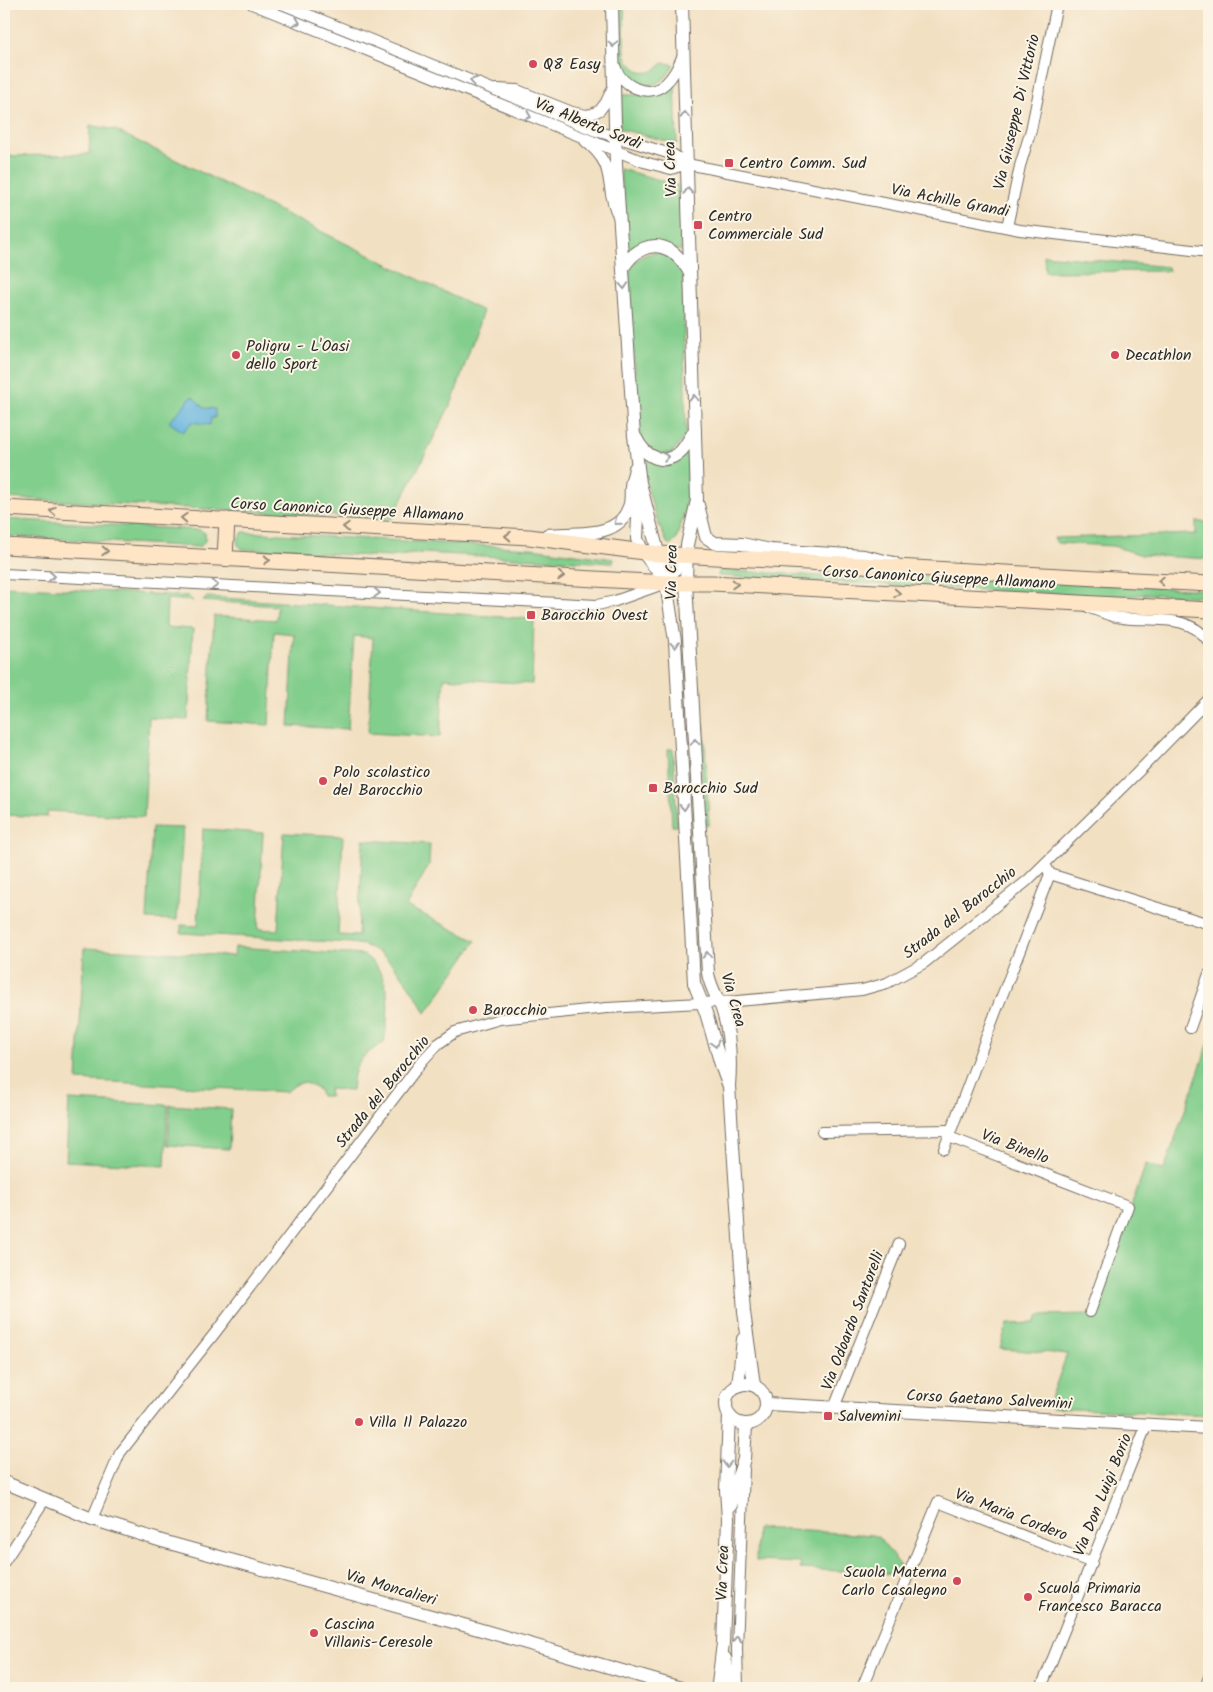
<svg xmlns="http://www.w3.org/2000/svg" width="1213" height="1692" font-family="Kalam,sans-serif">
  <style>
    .green { fill: #82ce8c; stroke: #567c5c }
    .water { fill: #64b4de; stroke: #487084 }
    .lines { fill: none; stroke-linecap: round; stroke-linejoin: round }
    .minor-casing { stroke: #716a60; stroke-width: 12 }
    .tertiary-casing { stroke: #716a60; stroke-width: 14 }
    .secondary-casing { stroke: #716a60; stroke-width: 17 }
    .minor { stroke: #fff; stroke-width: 10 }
    .tertiary { stroke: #fff; stroke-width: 12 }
    .secondary { stroke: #fde5c5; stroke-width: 15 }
    .oneway { stroke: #a0a0a0 }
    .oneway2 { stroke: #948878 }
    .poi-dot { fill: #d1495b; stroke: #fcf5e5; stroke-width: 2 }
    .labels { text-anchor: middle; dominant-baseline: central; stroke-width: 4; stroke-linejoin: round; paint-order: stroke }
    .poi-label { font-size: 16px; fill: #2b2b2b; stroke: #fcf5e5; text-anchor: start }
    .street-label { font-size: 16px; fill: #2b2b2b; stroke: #fcf5e5 }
  </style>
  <rect width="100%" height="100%" fill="#fcf5e5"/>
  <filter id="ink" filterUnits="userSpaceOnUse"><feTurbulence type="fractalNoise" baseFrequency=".02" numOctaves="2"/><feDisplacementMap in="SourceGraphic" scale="10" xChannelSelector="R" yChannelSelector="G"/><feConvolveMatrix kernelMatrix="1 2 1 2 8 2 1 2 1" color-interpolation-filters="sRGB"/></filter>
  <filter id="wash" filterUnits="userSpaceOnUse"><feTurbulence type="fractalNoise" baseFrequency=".0096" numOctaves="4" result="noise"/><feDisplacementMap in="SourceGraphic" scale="20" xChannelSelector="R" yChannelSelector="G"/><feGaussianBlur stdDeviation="1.12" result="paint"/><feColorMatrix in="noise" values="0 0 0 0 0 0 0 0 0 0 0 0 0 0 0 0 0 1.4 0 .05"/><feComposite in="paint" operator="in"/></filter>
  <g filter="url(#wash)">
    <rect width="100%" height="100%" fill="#f2e0c2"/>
    <!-- green -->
    <g class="green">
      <path d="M 615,4 L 624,4 C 625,15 623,47 626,56 C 628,63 636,70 642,72 C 651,74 657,69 663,63 L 674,64 C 672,68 669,73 666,77 C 651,93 626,83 618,66 C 614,59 615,15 615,4 Z"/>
      <path d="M 675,80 L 677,144 L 620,129 L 619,95 C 639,94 662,99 675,80 Z"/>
      <path d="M 90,125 L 115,130 L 483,311 L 453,400 L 392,519 L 4,498 L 4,156 L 89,154 Z"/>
      <path d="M 620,169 L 678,185 L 681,251 C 661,244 644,233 627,253 Z"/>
      <path d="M 656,252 C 671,254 677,262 683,275 L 686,434 L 685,438 L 671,453 L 655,453 L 640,439 L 628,275 C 632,262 641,254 656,252 Z"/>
      <path d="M 1044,255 L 1168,267 L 1169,271 L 1045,272 Z"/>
      <path d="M 688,450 L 687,505 L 676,540 L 671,545 L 667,543 C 652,512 647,487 640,453 L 645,457 Z"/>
      <path d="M 4,519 L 200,530 L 205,533 C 206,540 205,543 199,547 L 4,536 Z"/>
      <path d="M 1196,522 L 1209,522 L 1209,559 L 1142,555 L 1113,546 L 1057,543 L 1054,538 L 1196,534 Z"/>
      <path d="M 243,532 L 531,548 L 613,559 L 613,563 L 422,553 L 389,557 L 242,549 L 238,545 L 237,540 Z"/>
      <path d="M 719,570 L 855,578 L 880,573 L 1209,590 L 1209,597 L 1148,594 L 1116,597 L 718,576 Z"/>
      <path d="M 4,586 L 188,596 L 193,601 L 167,599 L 166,627 L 193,629 L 188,720 L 149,718 L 144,817 L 48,811 L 47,817 L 4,815 Z"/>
      <path d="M 207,597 L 534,619 L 532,684 L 444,678 L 440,737 L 368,733 L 373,638 L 354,636 L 348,729 L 289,726 L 294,634 L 274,632 L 269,725 L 208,721 L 214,616 L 276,620 L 277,606 L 203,601 Z"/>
      <path d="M 699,725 L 704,725 L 709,825 L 704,825 Z"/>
      <path d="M 668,749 L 673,749 L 677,826 L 672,826 Z"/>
      <path d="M 152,827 L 183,828 L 177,920 L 147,919 Z"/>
      <path d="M 203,829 L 263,833 L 258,929 L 278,930 L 284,833 L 343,836 L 338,935 L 358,936 L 363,840 L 430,844 L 429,865 L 406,906 L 476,941 L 426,1013 C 413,991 392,955 366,946 C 362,944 355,944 351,943 L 181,933 L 181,925 L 198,926 Z"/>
      <path d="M 235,947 L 364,955 C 394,975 389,1012 384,1043 C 360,1056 354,1063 352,1090 L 329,1089 L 330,1096 L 321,1096 L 319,1090 L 304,1082 L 295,1085 L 286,1092 L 77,1080 L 84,948 L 234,956 Z"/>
      <path d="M 1209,1042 L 1209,1415 L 1051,1408 L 1049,1404 L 1067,1354 L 1000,1349 L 1007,1324 L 1035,1323 L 1039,1315 L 1093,1314 L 1146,1164 L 1164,1170 Z"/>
      <path d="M 69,1100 L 168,1105 L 165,1166 L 66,1161 Z"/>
      <path d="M 170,1105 L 231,1109 L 229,1149 L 168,1145 Z"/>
      <path d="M 757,1528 L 873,1535 L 878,1537 L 900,1565 L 898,1574 L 800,1569 L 801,1563 L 756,1561 Z"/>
    </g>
    <!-- water -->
    <path class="water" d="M 192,396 L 204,408 L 215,409 L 215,418 L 211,418 L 210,425 L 192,422 L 183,432 L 169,422 Z"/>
  </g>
  <g filter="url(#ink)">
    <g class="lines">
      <defs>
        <g id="minor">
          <path d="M 252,4 L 644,162 L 671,169 L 687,164 L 1020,230 L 1209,252"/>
          <path d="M 282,4 L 596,131 L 674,155 L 687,164"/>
          <path d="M 615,66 C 621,85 647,100 665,84 C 674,76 678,66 683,55"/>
          <path d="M 497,89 L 517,90 L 572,112 L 586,115 L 592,114 L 600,110 L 606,102 L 614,85"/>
          <path d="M 585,141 C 619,168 602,183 618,216"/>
          <path d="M 1007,227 L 1020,166 L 1031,130 L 1057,4"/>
          <path d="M 4,574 L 597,605 L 615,601 L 666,583 L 687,555"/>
          <path d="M 1088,607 C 1099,611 1110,617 1122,618 C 1152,622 1190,613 1209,642"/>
          <path d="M 1050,874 L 1209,924"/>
          <path d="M 1190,1028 L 1209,974"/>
          <path d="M 822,1132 L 951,1130"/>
          <path d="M 949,1137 L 1128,1206 L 1090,1312"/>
          <path d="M 944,1149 L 998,1006 L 1050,874 L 1045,864"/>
          <path d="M 834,1408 L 899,1244"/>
          <path d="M 92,1519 L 120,1453 L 215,1333 L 423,1060 L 438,1044 L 455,1032 L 500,1019 L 607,1008 L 737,1001 L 841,992 L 862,990 L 887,983 L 924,963 L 1027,881 L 1137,773 L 1209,699"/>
          <path d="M 4,1562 L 45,1499"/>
          <path d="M 738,1688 L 737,1648 L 744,1469"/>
          <path d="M 862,1688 L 938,1502 L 1092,1563"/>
          <path d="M 1041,1688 L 1147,1424"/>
          <path d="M 1205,1688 L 1209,1677"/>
        </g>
        <g id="tertiary">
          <path d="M 612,4 L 616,165 L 634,436 L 640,483 L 666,583 L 675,641 L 694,983 L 706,1013 L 722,1068 L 728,1084"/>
          <path d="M 682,4 L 697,500 L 687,545 L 686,583 L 708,973 C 710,987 717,996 722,1009 C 730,1033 731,1061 729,1086 L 744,1312 L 754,1385"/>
          <path d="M 623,268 C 633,251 652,239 671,251 C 679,256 684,264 690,272"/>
          <path d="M 636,438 C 645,457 665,468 682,450 C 687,444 691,436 695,430"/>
          <path d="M 639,495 L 637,539 L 643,552 L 662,577"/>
          <path d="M 698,505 L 706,537 L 715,543 L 742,544 L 771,550 L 864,556 L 894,563"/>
          <path d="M 547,535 C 574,532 618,540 629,507 C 632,500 630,494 631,487 C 631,481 634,475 635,468"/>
          <circle cx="746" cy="1404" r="20"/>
          <path d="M 738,1386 L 743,1339"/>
          <path d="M 767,1404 L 1209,1428"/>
          <path d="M 4,1482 L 92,1519 L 162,1541 L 478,1629 L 681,1688"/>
          <path d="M 731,1505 L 737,1480 L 744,1459 L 746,1425"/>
          <path d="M 725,1658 L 730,1683"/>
          <path d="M 718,1684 L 723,1643 L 728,1519 L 726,1490 L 729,1415"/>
        </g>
        <g id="secondary">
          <path d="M 4,508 L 529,537 L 659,554 L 1209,584"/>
          <path d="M 4,546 L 666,583 L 712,583 L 1209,610"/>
          <path d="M 225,558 L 227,520"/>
        </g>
      </defs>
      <!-- minor casing -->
      <use href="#minor" class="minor-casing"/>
      <!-- tertiary casing -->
      <use href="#tertiary" class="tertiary-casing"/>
      <!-- secondary casing -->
      <use href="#secondary" class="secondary-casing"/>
      <!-- minor -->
      <use href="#minor" class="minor"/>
      <!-- tertiary -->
      <use href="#tertiary" class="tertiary"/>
      <!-- secondary -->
      <use href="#secondary" class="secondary"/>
    </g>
    <!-- one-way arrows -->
    <defs><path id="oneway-chevron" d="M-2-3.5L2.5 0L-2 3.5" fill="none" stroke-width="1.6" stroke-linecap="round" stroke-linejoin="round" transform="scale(1.25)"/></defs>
    <g class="oneway">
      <use href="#oneway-chevron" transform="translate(297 22) rotate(22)"/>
      <use href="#oneway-chevron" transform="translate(613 44) rotate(88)"/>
      <use href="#oneway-chevron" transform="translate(473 81) rotate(-158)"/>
      <use href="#oneway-chevron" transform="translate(685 115) rotate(-92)"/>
      <use href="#oneway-chevron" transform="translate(528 116) rotate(22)"/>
      <use href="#oneway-chevron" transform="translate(688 191) rotate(-92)"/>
      <use href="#oneway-chevron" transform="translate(624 286) rotate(86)"/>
      <use href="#oneway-chevron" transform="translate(694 398) rotate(-92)"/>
      <use href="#oneway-chevron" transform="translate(666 457) rotate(-10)"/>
      <use href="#oneway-chevron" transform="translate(617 522) rotate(140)"/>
      <use href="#oneway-chevron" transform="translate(52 576) rotate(3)"/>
      <use href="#oneway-chevron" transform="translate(215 585) rotate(3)"/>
      <use href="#oneway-chevron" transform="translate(377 593) rotate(3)"/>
      <use href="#oneway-chevron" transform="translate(675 645) rotate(86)"/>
      <use href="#oneway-chevron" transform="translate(695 742) rotate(-93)"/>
      <use href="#oneway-chevron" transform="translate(684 807) rotate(87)"/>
      <use href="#oneway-chevron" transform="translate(707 955) rotate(-93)"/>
      <use href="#oneway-chevron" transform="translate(715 1044) rotate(74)"/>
      <use href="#oneway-chevron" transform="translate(727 1464) rotate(92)"/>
      <use href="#oneway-chevron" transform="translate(737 1639) rotate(-88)"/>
    </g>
    <g class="oneway2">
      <use href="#oneway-chevron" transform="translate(53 511) rotate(-177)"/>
      <use href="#oneway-chevron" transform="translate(184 518) rotate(-177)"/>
      <use href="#oneway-chevron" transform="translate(346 527) rotate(-177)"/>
      <use href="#oneway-chevron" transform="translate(508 536) rotate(-177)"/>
      <use href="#oneway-chevron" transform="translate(105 551) rotate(3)"/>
      <use href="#oneway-chevron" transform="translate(267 560) rotate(3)"/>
      <use href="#oneway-chevron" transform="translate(561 576) rotate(3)"/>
      <use href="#oneway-chevron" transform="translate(1161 581) rotate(-177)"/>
      <use href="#oneway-chevron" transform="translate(735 584) rotate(3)"/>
      <use href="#oneway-chevron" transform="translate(897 593) rotate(3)"/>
    </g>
  </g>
  <!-- markers -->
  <g class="poi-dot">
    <circle cx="533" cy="64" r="5"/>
    <rect x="724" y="158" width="10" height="10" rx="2.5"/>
    <rect x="693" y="220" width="10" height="10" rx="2.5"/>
    <circle cx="236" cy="355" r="5"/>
    <circle cx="1115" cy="355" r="5"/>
    <rect x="526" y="610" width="10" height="10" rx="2.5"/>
    <circle cx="323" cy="781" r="5"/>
    <rect x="648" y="783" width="10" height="10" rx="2.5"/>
    <circle cx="473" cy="1010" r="5"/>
    <rect x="823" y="1411" width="10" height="10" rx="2.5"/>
    <circle cx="359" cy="1422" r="5"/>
    <circle cx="957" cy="1581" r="5"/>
    <circle cx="1028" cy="1597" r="5"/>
    <circle cx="314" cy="1633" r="5"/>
  </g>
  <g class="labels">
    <!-- poi labels -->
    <g class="poi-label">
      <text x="543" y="64">Q8 Easy</text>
      <text x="739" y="163">Centro Comm. Sud</text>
      <text x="708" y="216">Centro<tspan x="708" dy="18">Commerciale Sud</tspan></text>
      <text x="246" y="346">Poligru - L'Oasi<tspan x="246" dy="18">dello Sport</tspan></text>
      <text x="1125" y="355">Decathlon</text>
      <text x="541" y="615">Barocchio Ovest</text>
      <text x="333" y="772">Polo scolastico<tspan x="333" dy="18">del Barocchio</tspan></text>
      <text x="663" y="788">Barocchio Sud</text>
      <text x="483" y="1010">Barocchio</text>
      <text x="838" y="1416">Salvemini</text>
      <text x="369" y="1422">Villa Il Palazzo</text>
      <text x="947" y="1572" text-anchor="end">Scuola Materna<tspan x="947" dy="18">Carlo Casalegno</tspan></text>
      <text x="1038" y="1588">Scuola Primaria<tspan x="1038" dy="18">Francesco Baracca</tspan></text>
      <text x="324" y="1624">Cascina<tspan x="324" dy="18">Villanis-Ceresole</tspan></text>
    </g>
    <!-- street labels -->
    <g class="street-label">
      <text transform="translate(1017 112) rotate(-77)">Via Giuseppe Di Vittorio</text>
      <text transform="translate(588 124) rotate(22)">Via Alberto Sordi</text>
      <text transform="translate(671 169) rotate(-92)">Via Crea</text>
      <text transform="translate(950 201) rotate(11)">Via Achille Grandi</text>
      <text transform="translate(347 510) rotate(3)">Corso Canonico Giuseppe Allamano</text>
      <text transform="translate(672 572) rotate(-89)">Via Crea</text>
      <text transform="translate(939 578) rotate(3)">Corso Canonico Giuseppe Allamano</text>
      <text transform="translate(960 913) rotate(-38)">Strada del Barocchio</text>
      <text transform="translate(733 1000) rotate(74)">Via Crea</text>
      <text transform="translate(383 1092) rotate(-51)">Strada del Barocchio</text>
      <text transform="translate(1015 1147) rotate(21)">Via Binello</text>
      <text transform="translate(853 1321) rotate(-69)">Via Odoardo Santorelli</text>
      <text transform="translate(989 1400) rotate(3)">Corso Gaetano Salvemini</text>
      <text transform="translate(1103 1495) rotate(-68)">Via Don Luigi Borio</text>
      <text transform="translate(1011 1515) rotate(21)">Via Maria Cordero</text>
      <text transform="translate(723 1573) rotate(-88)">Via Crea</text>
      <text transform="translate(391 1588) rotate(16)">Via Moncalieri</text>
    </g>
  </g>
  <!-- margin -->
  <rect width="1213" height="1692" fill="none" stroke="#fcf5e5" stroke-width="20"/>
</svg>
